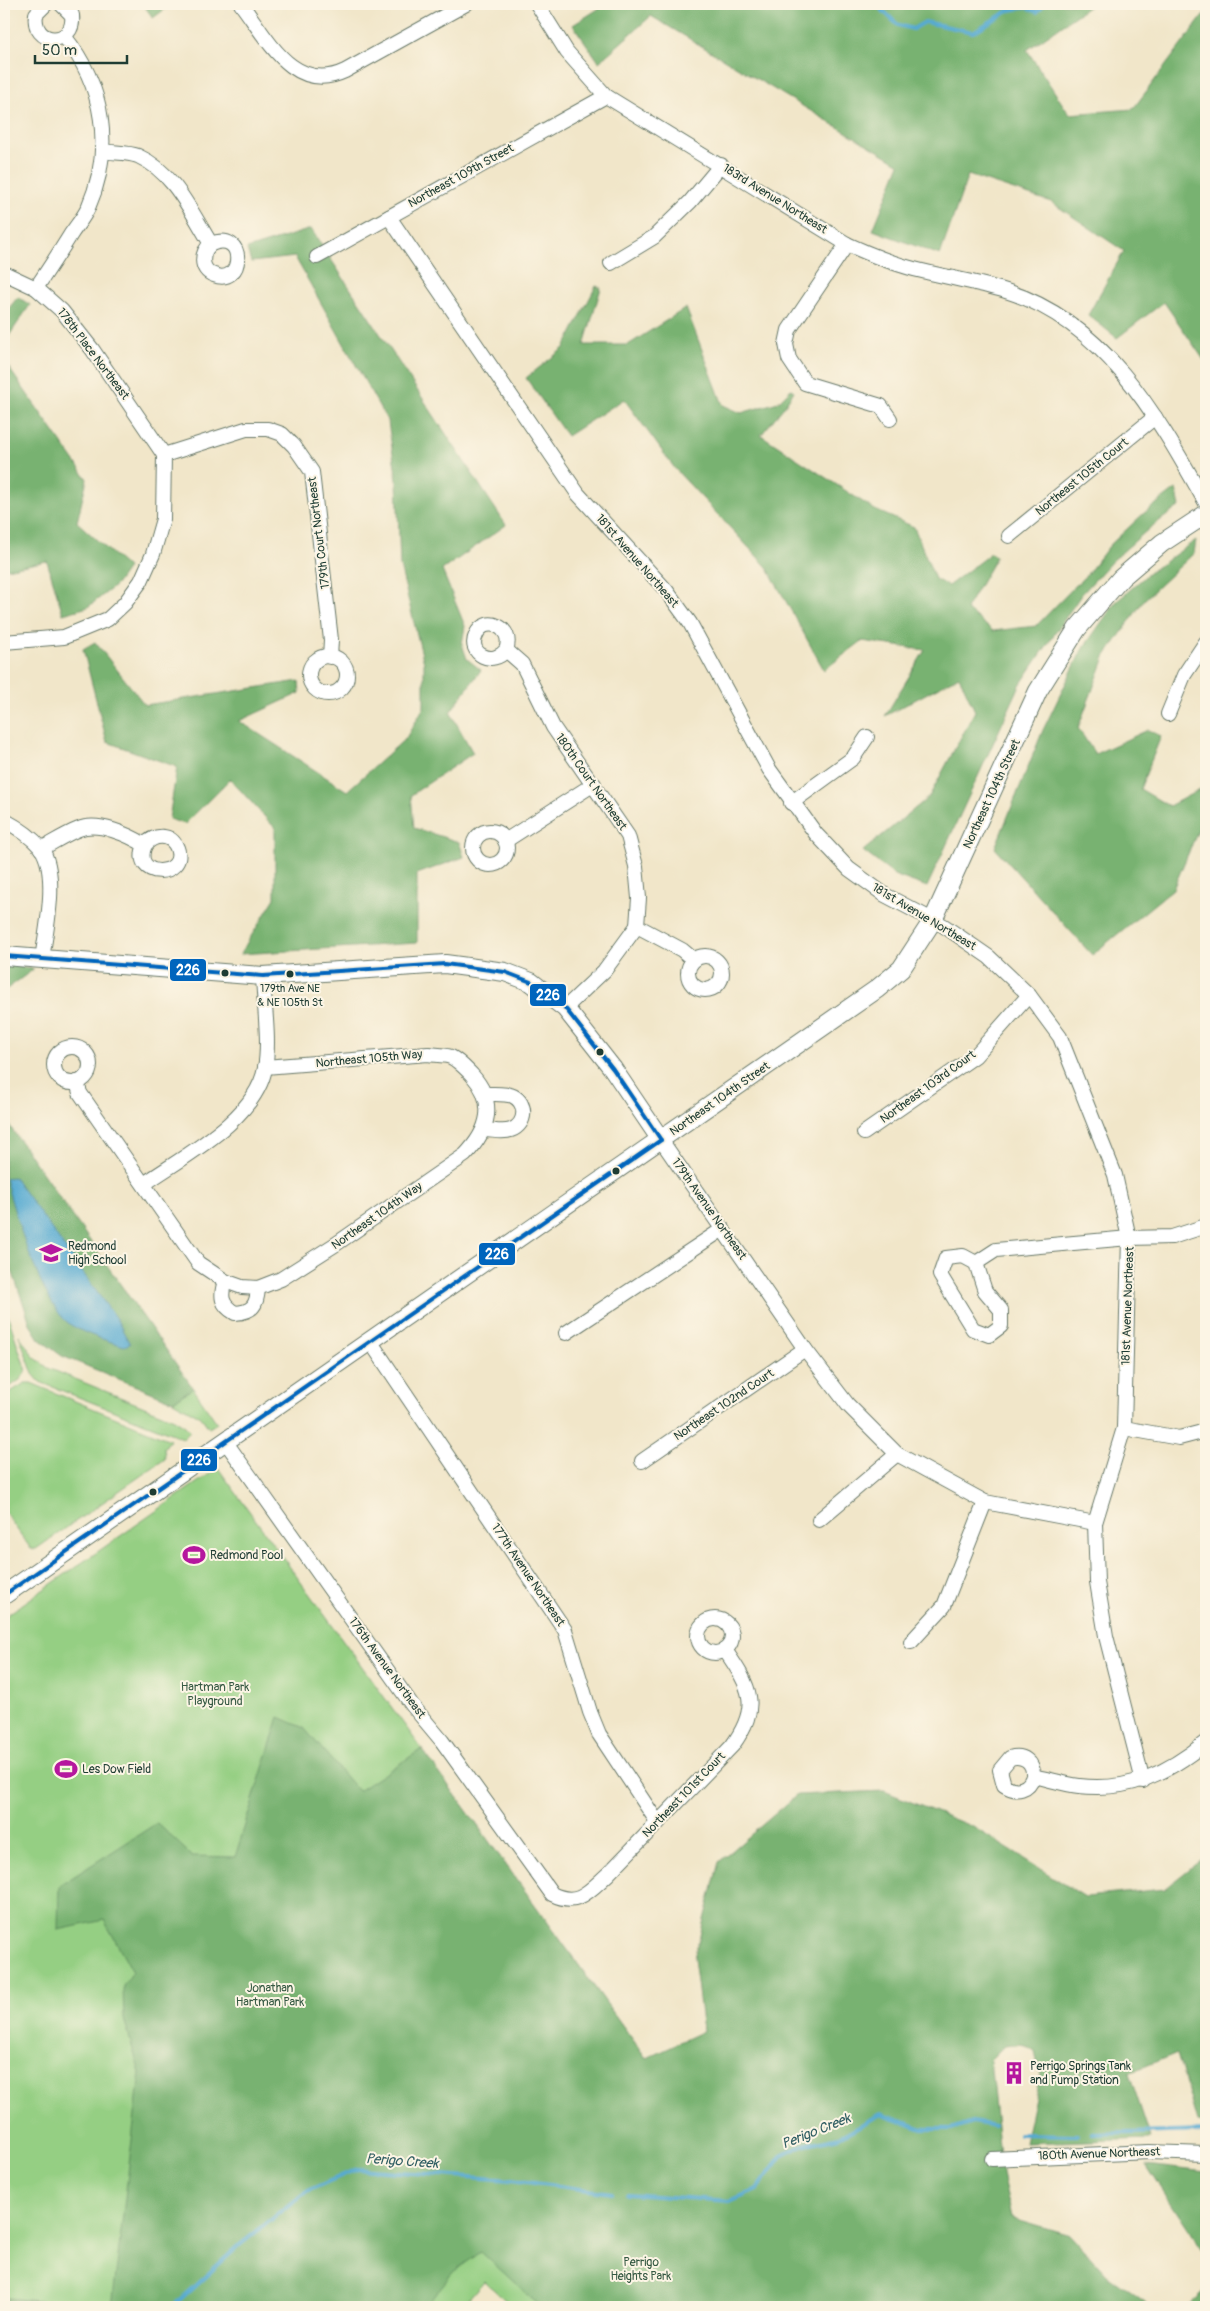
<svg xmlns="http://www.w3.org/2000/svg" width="1210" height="2311" font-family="Pangolin,sans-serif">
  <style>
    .green { fill: #95cf83; stroke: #5a865c }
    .forest { fill: #78b271; stroke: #4c7852 }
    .water { fill: #56aad2; stroke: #3a7483 }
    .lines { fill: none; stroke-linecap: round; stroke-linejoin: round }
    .stream { stroke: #56aad2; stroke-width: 4 }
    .minor-casing { stroke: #687868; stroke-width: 16 }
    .tertiary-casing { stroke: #687868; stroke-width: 20 }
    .minor { stroke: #fff; stroke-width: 14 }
    .tertiary { stroke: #fff; stroke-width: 18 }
    .bus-1-casing { stroke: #fcf5e5; stroke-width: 8 }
    .bus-1 { stroke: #0065bd; stroke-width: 4 }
    .bus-dot { fill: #1f3d34; stroke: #fcf5e5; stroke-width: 2 }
    .labels { text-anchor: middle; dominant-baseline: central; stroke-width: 4; stroke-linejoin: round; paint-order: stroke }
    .bus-label { font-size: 11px; fill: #1f3d34; stroke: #fcf5e5 }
    .street-label { font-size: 12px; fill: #1f3d34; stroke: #fcf5e5 }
    .poi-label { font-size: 12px; fill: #1f3d34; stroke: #fcf5e5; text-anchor: start }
    .park-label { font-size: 12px; fill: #375a44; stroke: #fcf5e5 }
    .water-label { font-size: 14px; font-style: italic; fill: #305e63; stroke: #fcf5e5 }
    .line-badge { stroke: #fcf5e5; stroke-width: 2 }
    .badge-label { font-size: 14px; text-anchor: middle; font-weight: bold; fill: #fff }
  </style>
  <rect width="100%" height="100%" fill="#fcf5e5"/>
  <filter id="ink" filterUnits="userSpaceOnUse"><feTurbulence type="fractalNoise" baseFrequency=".02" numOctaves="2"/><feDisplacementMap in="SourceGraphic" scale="10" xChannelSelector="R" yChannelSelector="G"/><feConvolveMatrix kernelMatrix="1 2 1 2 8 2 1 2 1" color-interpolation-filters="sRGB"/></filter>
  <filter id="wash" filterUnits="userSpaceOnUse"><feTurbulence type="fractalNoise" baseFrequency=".0096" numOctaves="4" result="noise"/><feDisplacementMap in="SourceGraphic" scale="20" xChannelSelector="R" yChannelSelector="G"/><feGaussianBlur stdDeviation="1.12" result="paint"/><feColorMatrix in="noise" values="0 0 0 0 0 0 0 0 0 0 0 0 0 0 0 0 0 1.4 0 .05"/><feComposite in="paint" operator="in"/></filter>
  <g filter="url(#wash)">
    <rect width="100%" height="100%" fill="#f1e6c9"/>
    <!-- green -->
    <g class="green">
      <path d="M 5,1307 L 26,1371 L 21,1379 L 4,1391 Z"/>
      <path d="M 19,1335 L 34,1357 L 48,1368 L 174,1419 L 185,1426 L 190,1431 L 183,1438 L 40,1382 L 33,1374 Z"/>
      <path d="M 25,1383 L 31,1383 L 170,1440 L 164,1448 L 165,1459 L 36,1549 L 31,1549 L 4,1511 L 4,1396 Z"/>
      <path d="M 193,1388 L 217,1423 L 209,1428 L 201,1417 L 173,1401 Z"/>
      <path d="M 218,1468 L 646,2058 L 786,2307 L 513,2307 L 484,2281 L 461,2307 L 4,2307 L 4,1617 Z"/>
    </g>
    <!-- forest -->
    <g class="forest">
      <path d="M 143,4 L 172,4 L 153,18 Z"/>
      <path d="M 606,4 L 993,4 L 996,8 L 1003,4 L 1092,4 L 1027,50 L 1069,114 L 1133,109 L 1206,12 L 1206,363 L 1164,302 L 1117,338 L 1088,315 L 1124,251 L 1051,202 L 968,175 L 940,255 L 873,230 L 900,164 L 651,16 L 599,62 L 573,25 Z"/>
      <path d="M 311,229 L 506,525 L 442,570 L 465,626 L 462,644 L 467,659 L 481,670 L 450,712 L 473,753 L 411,795 L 414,828 L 459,842 L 464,857 L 417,874 L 417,943 L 240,954 L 275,898 L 275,828 L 230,779 L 185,824 L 169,819 L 177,767 L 107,742 L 83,649 L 95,642 L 145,705 L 299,681 L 300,693 L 239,721 L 347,791 L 406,738 L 424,707 L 424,663 L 400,566 L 397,480 L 388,422 L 295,257 L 251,262 L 247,249 Z"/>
      <path d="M 596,286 L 601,288 L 584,345 L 628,345 L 686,308 L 723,405 L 741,413 L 778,402 L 791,389 L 794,391 L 783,408 L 761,435 L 875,510 L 914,527 L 935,579 L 948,586 L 991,553 L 996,557 L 966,609 L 993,631 L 1036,626 L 1088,573 L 1110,545 L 1143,514 L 1176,489 L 1180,506 L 1151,527 L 1112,561 L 1081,595 L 1020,685 L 927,887 L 894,875 L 863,851 L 929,797 L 975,711 L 959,676 L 885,716 L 925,650 L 862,641 L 824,670 L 767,567 L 676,470 L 624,399 L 567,436 L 526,378 L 564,348 Z"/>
      <path d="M 18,297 L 30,305 L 4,343 L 4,314 Z"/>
      <path d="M 4,361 L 87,479 L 77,522 L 128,568 L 116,585 L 88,607 L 63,614 L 47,561 L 6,569 L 4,566 Z"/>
      <path d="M 1196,540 L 1194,553 L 1144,600 L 1105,657 L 1078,728 L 1095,754 L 1148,730 L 1161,736 L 1140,789 L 1169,806 L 1203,788 L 1206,792 L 1206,812 L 1173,889 L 1092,955 L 995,848 L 1043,730 L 1082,650 L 1115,603 L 1149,573 Z"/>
      <path d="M 4,964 L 34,969 L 4,991 Z"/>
      <path d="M 4,1118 L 193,1388 L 173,1401 L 62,1356 L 39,1339 L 31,1326 L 4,1247 Z"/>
      <path d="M 279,1717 L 304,1728 L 358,1791 L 422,1749 L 646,2058 L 703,2031 L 694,1958 L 719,1862 L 797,1795 L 884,1791 L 973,1827 L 1085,1897 L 1164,1889 L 1206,1856 L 1206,2123 L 1197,2122 L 1177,2053 L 1129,2073 L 1151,2139 L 1025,2143 L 1040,2074 L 1035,2052 L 1023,2044 L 1004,2046 L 990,2060 L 1002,2175 L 1012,2218 L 1070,2235 L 1107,2275 L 1151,2307 L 541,2307 L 481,2252 L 453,2272 L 425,2307 L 112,2307 L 140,2073 L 124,2019 L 123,1986 L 133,1972 L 104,1920 L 58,1930 L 59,1886 L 157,1823 L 192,1856 L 235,1857 Z"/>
      <path d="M 1146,2165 L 1206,2172 L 1206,2256 Z"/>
      <path d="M 1206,2289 L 1206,2307 L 1186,2307 Z"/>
      <path d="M 8,2298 L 99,2307 L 5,2307 Z"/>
    </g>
    <!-- water -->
    <path class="water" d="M 14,1177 L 117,1320 L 130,1344 L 124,1346 C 106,1340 82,1334 67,1322 C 41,1300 14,1212 5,1178 Z"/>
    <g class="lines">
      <!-- stream -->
      <g class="stream">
        <path d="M 876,4 L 898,25 L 913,29 L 925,22 L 973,32 L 1010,10 L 1027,7 L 1037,12 L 1044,4"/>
        <path d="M 1019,2134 L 1077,2135"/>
        <path d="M 1092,2134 L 1206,2131"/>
        <path d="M 627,2194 L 730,2201 L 757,2189 L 781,2156 L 803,2145 L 839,2137 L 881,2114 L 922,2129 L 951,2129 L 972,2122 L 994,2126"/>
        <path d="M 176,2303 L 241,2244 L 307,2191 L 357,2169 L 511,2180 L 612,2193"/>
      </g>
    </g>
  </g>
  <g filter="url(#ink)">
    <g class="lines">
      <defs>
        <g id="minor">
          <path d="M 46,4 L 36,14 C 31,46 76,47 72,15 L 61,4"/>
          <path d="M 241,4 C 267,38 294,95 345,71 L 466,4"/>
          <path d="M 537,4 L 567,52 L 606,96 L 847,244 C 869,254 891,263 914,269 C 945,277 976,282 1006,291 C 1106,322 1158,418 1206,503"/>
          <path d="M 103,151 C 114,153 128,152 138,156 C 174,172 191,212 211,244 C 201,252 199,270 214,275 C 244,287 247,229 211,244"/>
          <path d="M 389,217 L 578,494 L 666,590 L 690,623 L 769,769 L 816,834 L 849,869 L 885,895 L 944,926 L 989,957 L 1029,995 L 1060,1037 L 1115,1175 L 1129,1238 L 1124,1428 L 1095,1523 L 1097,1582 L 1106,1636 L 1143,1781"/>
          <path d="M 847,244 L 789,330 L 786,344 L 789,359 L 805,383 L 881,406 L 890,419"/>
          <path d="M 317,257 L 606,96"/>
          <path d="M 611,263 L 654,237 L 690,202 L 721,165"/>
          <path d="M 4,273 L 36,288 L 62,311 L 92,349 L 164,455"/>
          <path d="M 36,288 C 48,270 60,252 71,234 C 77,225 84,217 88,208 C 114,149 104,85 64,36"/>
          <path d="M 1009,536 L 1155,417"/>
          <path d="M 4,642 L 64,637 L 108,619 L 125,603 L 141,581 L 153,554 L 163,519 L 164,455 L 246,429 L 268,429 L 282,434 L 294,446 L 312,472 L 331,640 L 330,657"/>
          <path d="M 506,650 C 493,667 467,654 476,635 C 485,614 515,627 506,650 L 522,664 L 553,727 L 628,836 L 636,866 L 639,898 L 637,926 L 682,950 L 694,960"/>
          <circle cx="328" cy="675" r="19"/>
          <path d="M 1168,714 L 1184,675 L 1206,642"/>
          <path d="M 791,803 L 853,758 L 867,737"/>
          <path d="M 4,820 C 17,827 31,836 41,848 C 59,874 46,930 42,959"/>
          <circle cx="490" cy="848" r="17"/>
          <path d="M 505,841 L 594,784"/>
          <path d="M 41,849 C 54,842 66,834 79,829 C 98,821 129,835 145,845 C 130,880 188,878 177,848 C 171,833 154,834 145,845"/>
          <circle cx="705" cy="973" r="17"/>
          <path d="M 565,1008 L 604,971 L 637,926"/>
          <circle cx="72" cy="1065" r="18"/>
          <path d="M 77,1082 L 80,1093 L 198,1263 L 225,1281 L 242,1287 L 258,1288 L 281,1279 L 336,1244 L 465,1155 C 489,1130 497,1103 472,1075 C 466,1069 459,1061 451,1057 C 445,1055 435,1055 428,1054 L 265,1067"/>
          <path d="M 484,1130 C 493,1130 503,1133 511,1130 C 527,1124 527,1103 513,1096 C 505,1093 494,1094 485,1094"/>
          <path d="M 864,1133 L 975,1056 L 1029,995"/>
          <path d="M 661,1140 L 805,1349 L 848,1405 L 897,1454 L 985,1502 L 1095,1523"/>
          <path d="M 144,1184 C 184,1156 256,1119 265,1068 C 270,1041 264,1005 263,976"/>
          <path d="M 963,1256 L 976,1263 L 985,1291 L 1001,1310 L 1001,1326 L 989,1335 L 973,1329 L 940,1275 L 946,1258 Z"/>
          <path d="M 976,1263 L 996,1250 L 1129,1238 L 1172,1237 L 1206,1226"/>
          <path d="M 225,1281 C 220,1296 221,1305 235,1313 C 253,1312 257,1305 258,1288"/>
          <path d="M 566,1333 L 723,1229"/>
          <path d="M 370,1341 L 565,1630 L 590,1712 L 599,1734 L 658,1823"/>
          <path d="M 1124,1428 L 1179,1438 L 1206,1431"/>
          <path d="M 225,1441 L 412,1705 L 442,1741 L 552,1894 C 578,1907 589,1891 608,1874 L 732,1746 C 761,1706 751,1688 725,1650"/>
          <path d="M 642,1461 L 805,1349"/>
          <path d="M 819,1520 L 897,1454"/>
          <circle cx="715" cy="1636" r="17"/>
          <path d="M 911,1642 L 944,1606 L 985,1502"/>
          <path d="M 1033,1776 C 1029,1790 1016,1793 1004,1785 L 1000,1770 L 1010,1758 C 1023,1754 1034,1762 1033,1776 C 1048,1779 1064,1784 1079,1786 C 1129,1792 1168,1773 1206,1742"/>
          <path d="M 992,2159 L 1149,2152 L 1206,2154"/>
        </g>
        <g id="tertiary">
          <path d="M 4,956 L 263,976 L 445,964 L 505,972 L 531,982 L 565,1008 L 613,1069 L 661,1140"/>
          <path d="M 4,1595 L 877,989 L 901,969 L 933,920 L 1038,691 L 1077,629 L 1121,578 L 1162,543 L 1206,514"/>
        </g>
      </defs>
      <!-- minor casing -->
      <use href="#minor" class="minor-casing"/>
      <!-- tertiary casing -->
      <use href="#tertiary" class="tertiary-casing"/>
      <!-- minor -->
      <use href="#minor" class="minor"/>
      <!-- tertiary -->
      <use href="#tertiary" class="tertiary"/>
      <defs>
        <g id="bus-1">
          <path d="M 4,956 L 263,976 L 445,964 L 505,972 L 531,982 L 565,1008 L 613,1069 L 661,1140"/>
          <path d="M 4,1595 L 661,1140"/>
        </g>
      </defs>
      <!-- bus-1 casing -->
      <use href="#bus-1" class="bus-1-casing"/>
      <!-- bus-1 -->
      <use href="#bus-1" class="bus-1"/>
    </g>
  </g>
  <!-- icons -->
  <defs>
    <symbol id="school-bare" viewBox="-9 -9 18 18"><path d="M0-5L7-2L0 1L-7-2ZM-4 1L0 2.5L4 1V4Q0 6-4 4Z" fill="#b5179e" stroke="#fcf5e5" stroke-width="2.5" paint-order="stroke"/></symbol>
    <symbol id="stadium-bare" viewBox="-9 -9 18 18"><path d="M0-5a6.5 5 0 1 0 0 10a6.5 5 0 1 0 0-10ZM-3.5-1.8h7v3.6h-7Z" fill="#b5179e" stroke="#fcf5e5" stroke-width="2.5" paint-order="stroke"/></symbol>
    <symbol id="building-bare" viewBox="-9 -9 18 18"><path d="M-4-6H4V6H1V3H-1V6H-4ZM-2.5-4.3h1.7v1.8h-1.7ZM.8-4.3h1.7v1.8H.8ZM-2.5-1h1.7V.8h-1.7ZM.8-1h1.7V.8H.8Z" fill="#b5179e" stroke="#fcf5e5" stroke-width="2.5" paint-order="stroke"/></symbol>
  </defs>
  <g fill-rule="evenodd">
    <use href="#school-bare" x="35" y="1237" width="32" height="32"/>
    <use href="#stadium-bare" x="178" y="1539" width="32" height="32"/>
    <use href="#stadium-bare" x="50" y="1753" width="32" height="32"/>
    <use href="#building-bare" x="998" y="2057" width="32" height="32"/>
  </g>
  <!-- markers -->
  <g class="bus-dot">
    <circle cx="225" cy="973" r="4.5"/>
    <circle cx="290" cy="974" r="4.5"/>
    <circle cx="600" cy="1052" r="4.5"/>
    <circle cx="616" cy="1171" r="4.5"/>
    <circle cx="153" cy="1492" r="4.5"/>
  </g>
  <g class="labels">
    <!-- bus labels -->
    <g class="bus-label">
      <text x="290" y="988">179th Ave NE<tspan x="290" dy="14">&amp; NE 105th St</tspan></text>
    </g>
    <!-- street labels -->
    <g class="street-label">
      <text transform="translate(461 176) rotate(-29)">Northeast 109th Street</text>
      <text transform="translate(775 199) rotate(32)">183rd Avenue Northeast</text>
      <text transform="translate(93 354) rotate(53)">178th Place Northeast</text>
      <text transform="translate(1082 477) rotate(-39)">Northeast 105th Court</text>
      <text transform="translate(319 533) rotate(-97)">179th Court Northeast</text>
      <text transform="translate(637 561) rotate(49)">181st Avenue Northeast</text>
      <text transform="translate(591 782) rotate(55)">180th Court Northeast</text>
      <text transform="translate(992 794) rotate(-65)">Northeast 104th Street</text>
      <text transform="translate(924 917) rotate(31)">181st Avenue Northeast</text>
      <text transform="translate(369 1059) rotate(-5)">Northeast 105th Way</text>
      <text transform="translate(928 1087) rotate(-36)">Northeast 103rd Court</text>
      <text transform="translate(720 1099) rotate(-35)">Northeast 104th Street</text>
      <text transform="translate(709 1209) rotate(55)">179th Avenue Northeast</text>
      <text transform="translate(377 1216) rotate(-35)">Northeast 104th Way</text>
      <text transform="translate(1128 1306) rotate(-88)">181st Avenue Northeast</text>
      <text transform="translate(724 1405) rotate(-34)">Northeast 102nd Court</text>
      <text transform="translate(528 1575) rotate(56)">177th Avenue Northeast</text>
      <text transform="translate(387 1668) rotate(54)">176th Avenue Northeast</text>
      <text transform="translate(684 1795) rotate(-46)">Northeast 101st Court</text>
      <text transform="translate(1099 2154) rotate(-2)">180th Avenue Northeast</text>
    </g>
    <!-- poi labels -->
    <g class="poi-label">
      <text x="68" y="1246">Redmond<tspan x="68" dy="14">High School</tspan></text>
      <text x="210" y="1555">Redmond Pool</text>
      <text x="82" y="1769">Les Dow Field</text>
      <text x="1030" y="2066">Perrigo Springs Tank<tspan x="1030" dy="14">and Pump Station</tspan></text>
    </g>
    <!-- park labels -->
    <g class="park-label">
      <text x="215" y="1687">Hartman Park<tspan x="215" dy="14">Playground</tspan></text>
      <text x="270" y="1988">Jonathan<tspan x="270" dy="14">Hartman Park</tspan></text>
      <text x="641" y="2262">Perrigo<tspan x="641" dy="14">Heights Park</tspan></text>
    </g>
    <!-- water labels -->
    <g class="water-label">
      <text transform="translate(816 2131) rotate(-22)">Perigo Creek</text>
      <text transform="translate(402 2161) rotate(4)">Perigo Creek</text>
    </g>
  </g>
  <g class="line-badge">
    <rect x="169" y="958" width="38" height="24" rx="5" fill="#0065bd"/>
    <rect x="529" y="983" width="38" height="24" rx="5" fill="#0065bd"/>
    <rect x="478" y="1242" width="38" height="24" rx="5" fill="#0065bd"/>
    <rect x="180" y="1448" width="38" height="24" rx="5" fill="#0065bd"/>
  </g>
  <g class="badge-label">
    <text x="188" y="975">226</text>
    <text x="548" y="1000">226</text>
    <text x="497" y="1259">226</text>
    <text x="199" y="1465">226</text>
  </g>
  <!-- margin -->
  <rect width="1210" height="2311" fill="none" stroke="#fcf5e5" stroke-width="20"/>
  <!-- scale -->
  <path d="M35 55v8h92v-8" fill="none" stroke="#1f3d34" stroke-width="2.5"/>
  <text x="42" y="55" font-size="15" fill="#1f3d34" stroke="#fcf5e5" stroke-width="4" paint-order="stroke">50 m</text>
</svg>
